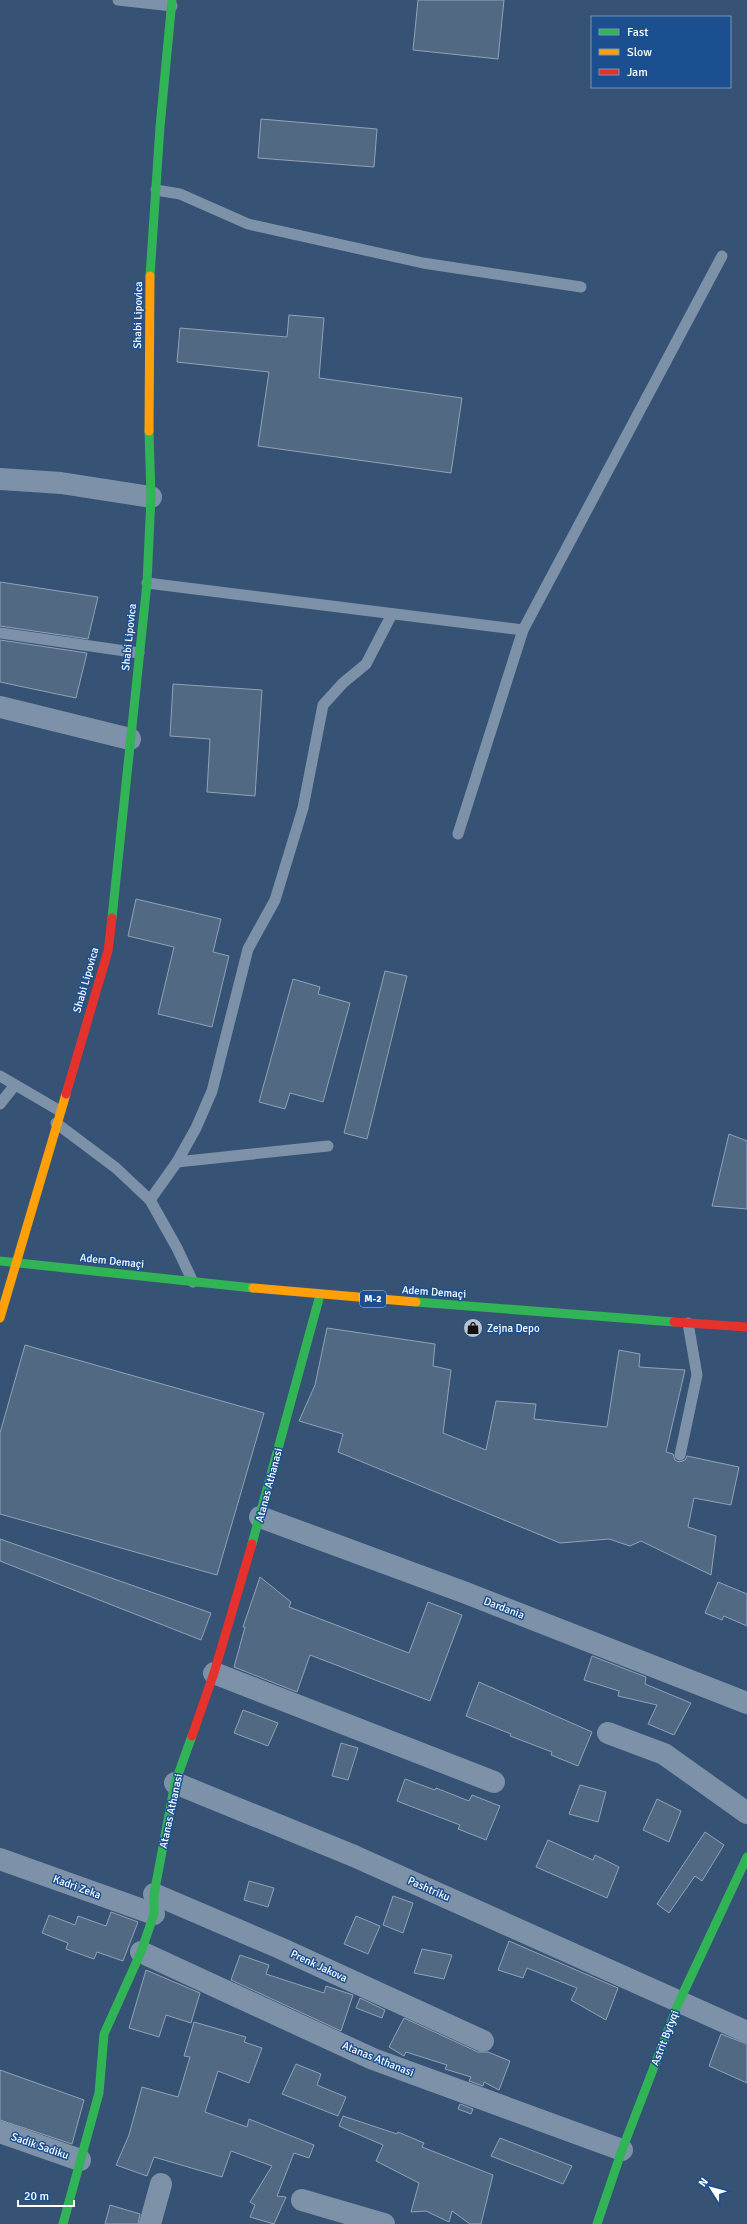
<svg xmlns="http://www.w3.org/2000/svg" width="747" height="2224" font-family="Signika,sans-serif">
  <style>
    .building { fill: #526984; stroke: #92a2b6 }
    .lines { fill: none; stroke-linecap: round; stroke-linejoin: round }
    .lane { stroke: #7d92a8; stroke-width: 11 }
    .street { stroke: #7d92a8; stroke-width: 22 }
    .fast { stroke: #30b455; stroke-width: 9 }
    .slow { stroke: #ff9f0a; stroke-width: 9 }
    .jam { stroke: #e5322d; stroke-width: 9 }
    .labels { text-anchor: middle; dominant-baseline: central; stroke-width: 3; stroke-linejoin: round; paint-order: stroke }
    .shield { fill: #1b4f8f; stroke: #bbcadd; stroke-width: 1 }
    .shield-label { font-size: 10px; font-weight: bold; fill: #fff }
    .street-label { font-size: 11px; fill: #fff; stroke: #1b4f8f }
    .poi-label { font-size: 11px; fill: #fff; stroke: #1b4f8f; text-anchor: start }
  </style>
  <rect width="100%" height="100%" fill="#365274"/>
  <!-- building -->
  <g class="building">
    <path d="M 418,0 L 504,0 L 498,59 L 413,50 Z"/>
    <path d="M 261,119 L 377,129 L 374,167 L 258,158 Z"/>
    <path d="M 289,315 L 324,318 L 319,378 L 462,398 L 451,473 L 258,446 L 269,372 L 177,362 L 180,328 L 287,337 Z"/>
    <path d="M 0,582 L 98,597 L 88,639 L 0,626 Z"/>
    <path d="M 0,640 L 87,653 L 76,698 L 0,682 Z"/>
    <path d="M 173,684 L 262,690 L 255,796 L 207,792 L 210,739 L 170,736 Z"/>
    <path d="M 136,899 L 221,919 L 213,952 L 229,956 L 212,1027 L 158,1014 L 174,947 L 128,936 Z"/>
    <path d="M 385,971 L 407,976 L 367,1139 L 344,1133 Z"/>
    <path d="M 293,979 L 320,987 L 318,994 L 350,1003 L 323,1102 L 290,1093 L 285,1109 L 259,1102 Z"/>
    <path d="M 729,1134 L 747,1141 L 747,1209 L 712,1206 Z"/>
    <path d="M 327,1328 L 435,1344 L 433,1366 L 451,1370 L 443,1433 L 486,1450 L 496,1401 L 536,1404 L 534,1419 L 607,1427 L 619,1350 L 640,1354 L 639,1367 L 685,1370 L 666,1452 L 673,1454 L 675,1460 L 679,1462 L 685,1460 L 687,1456 L 739,1467 L 731,1505 L 694,1498 L 688,1527 L 716,1536 L 711,1575 L 641,1541 L 630,1546 L 609,1539 L 560,1543 L 338,1452 L 343,1434 L 299,1421 L 315,1385 Z"/>
    <path d="M 25,1345 L 264,1413 L 217,1575 L 0,1514 L 0,1433 Z"/>
    <path d="M 0,1539 L 211,1613 L 201,1640 L 0,1561 Z"/>
    <path d="M 260,1577 L 291,1602 L 289,1607 L 409,1653 L 428,1602 L 462,1615 L 430,1701 L 310,1655 L 297,1692 L 234,1667 L 245,1627 L 243,1627 Z"/>
    <path d="M 718,1582 L 747,1594 L 747,1626 L 724,1616 L 722,1620 L 705,1613 Z"/>
    <path d="M 592,1656 L 646,1677 L 645,1684 L 691,1703 L 674,1735 L 648,1724 L 657,1705 L 618,1696 L 619,1691 L 584,1680 Z"/>
    <path d="M 479,1682 L 592,1732 L 578,1766 L 551,1755 L 552,1752 L 510,1736 L 511,1734 L 466,1716 Z"/>
    <path d="M 243,1710 L 278,1723 L 268,1746 L 234,1733 Z"/>
    <path d="M 341,1743 L 358,1748 L 348,1780 L 332,1776 Z"/>
    <path d="M 405,1779 L 435,1790 L 436,1788 L 469,1801 L 472,1795 L 500,1806 L 486,1840 L 458,1829 L 460,1825 L 397,1801 Z"/>
    <path d="M 580,1785 L 606,1792 L 598,1822 L 569,1814 Z"/>
    <path d="M 657,1799 L 681,1811 L 669,1842 L 643,1830 Z"/>
    <path d="M 705,1832 L 724,1845 L 702,1881 L 695,1876 L 669,1913 L 657,1904 Z"/>
    <path d="M 548,1840 L 593,1860 L 595,1855 L 619,1867 L 607,1898 L 536,1867 Z"/>
    <path d="M 249,1881 L 274,1888 L 268,1907 L 244,1900 Z"/>
    <path d="M 393,1896 L 413,1903 L 403,1933 L 383,1925 Z"/>
    <path d="M 111,1912 L 138,1922 L 123,1961 L 97,1952 L 94,1959 L 66,1949 L 68,1943 L 42,1933 L 49,1915 L 75,1925 L 78,1916 L 106,1926 Z"/>
    <path d="M 356,1916 L 380,1926 L 368,1954 L 344,1944 Z"/>
    <path d="M 509,1941 L 618,1988 L 606,2020 L 571,2000 L 577,1988 L 527,1968 L 523,1978 L 498,1970 Z"/>
    <path d="M 422,1949 L 452,1955 L 444,1979 L 414,1973 Z"/>
    <path d="M 240,1955 L 269,1965 L 266,1974 L 324,1993 L 326,1986 L 353,1995 L 341,2031 L 231,1980 Z"/>
    <path d="M 146,1970 L 200,1993 L 191,2023 L 166,2015 L 159,2037 L 129,2028 Z"/>
    <path d="M 360,1998 L 385,2010 L 382,2018 L 356,2008 Z"/>
    <path d="M 404,2018 L 478,2052 L 488,2052 L 510,2061 L 499,2090 L 484,2082 L 483,2086 L 469,2081 L 471,2077 L 445,2069 L 447,2065 L 406,2052 L 404,2056 L 389,2047 Z"/>
    <path d="M 194,2022 L 246,2037 L 244,2042 L 262,2048 L 249,2083 L 218,2071 L 205,2112 L 247,2127 L 249,2119 L 314,2145 L 309,2158 L 294,2153 L 277,2196 L 286,2197 L 274,2224 L 250,2217 L 255,2205 L 250,2202 L 272,2166 L 231,2151 L 222,2177 L 154,2157 L 147,2176 L 116,2165 L 129,2135 L 142,2087 L 178,2097 L 190,2057 L 184,2056 Z"/>
    <path d="M 721,2034 L 747,2044 L 747,2083 L 709,2066 Z"/>
    <path d="M 296,2064 L 321,2074 L 317,2085 L 346,2097 L 338,2116 L 282,2094 Z"/>
    <path d="M 0,2070 L 84,2100 L 72,2144 L 0,2120 Z"/>
    <path d="M 460,2104 L 473,2109 L 471,2114 L 458,2109 Z"/>
    <path d="M 343,2116 L 397,2134 L 398,2132 L 424,2143 L 422,2147 L 493,2175 L 481,2224 L 470,2224 L 452,2211 L 449,2222 L 426,2211 L 411,2212 L 419,2183 L 376,2161 L 383,2145 L 339,2126 Z"/>
    <path d="M 500,2138 L 572,2166 L 563,2184 L 491,2156 Z"/>
    <path d="M 110,2205 L 140,2214 L 138,2224 L 105,2224 Z"/>
  </g>
  <g class="lines">
    <!-- lane -->
    <g class="lane">
      <path d="M 118,0 L 172,6"/>
      <path d="M 156,190 L 180,194 L 248,224 L 423,263 L 581,287"/>
      <path d="M 147,583 L 523,630"/>
      <path d="M 0,633 L 139,653"/>
      <path d="M 458,834 L 523,630 L 722,256"/>
      <path d="M 0,1076 L 60,1111"/>
      <path d="M 0,1104 L 15,1085"/>
      <path d="M 56,1123 L 116,1168 L 150,1200 L 177,1248 L 193,1282"/>
      <path d="M 177,1162 L 328,1146"/>
      <path d="M 150,1200 L 177,1162 L 196,1128 L 212,1091 L 248,949 L 275,900 L 303,808 L 323,705 L 343,683 L 366,664 L 392,614"/>
      <path d="M 680,1455 L 697,1375 L 688,1323"/>
    </g>
    <!-- street -->
    <g class="street">
      <path d="M 0,479 L 61,483 L 151,497"/>
      <path d="M 0,707 L 130,739"/>
      <path d="M 260,1517 L 466,1593 L 747,1703"/>
      <path d="M 214,1673 L 494,1782"/>
      <path d="M 608,1733 L 664,1754 L 747,1813"/>
      <path d="M 175,1783 L 354,1856 L 747,2032"/>
      <path d="M 0,1859 L 154,1914"/>
      <path d="M 154,1894 L 280,1948 L 483,2041"/>
      <path d="M 141,1952 L 373,2059 L 622,2150"/>
      <path d="M 0,2132 L 80,2160"/>
      <path d="M 302,2200 L 384,2224"/>
      <path d="M 150,2224 L 161,2184"/>
    </g>
    <!-- fast -->
    <g class="fast">
      <path d="M 150,276 L 160,127 L 172,0"/>
      <path d="M 112,918 L 147,583 L 151,497 L 149,431"/>
      <path d="M 0,1261 L 253,1288"/>
      <path d="M 416,1302 L 674,1322"/>
      <path d="M 252,1544 L 320,1295"/>
      <path d="M 63,2224 L 99,2093 L 104,2034 L 141,1952 L 154,1914 L 154,1894 L 175,1783 L 192,1736"/>
      <path d="M 597,2224 L 622,2150 L 679,2002 L 747,1857"/>
    </g>
    <!-- slow -->
    <g class="slow">
      <path d="M 149,431 L 150,276"/>
      <path d="M 253,1288 L 416,1302"/>
      <path d="M 0,1318 L 66,1094"/>
    </g>
    <!-- jam -->
    <g class="jam">
      <path d="M 66,1094 L 108,951 L 112,918"/>
      <path d="M 674,1322 L 747,1327"/>
      <path d="M 192,1736 L 214,1673 L 252,1544"/>
    </g>
  </g>
  <!-- icons -->
  <defs>
    <symbol id="shop-disc" viewBox="-11 -11 22 22"><circle r="9.5" fill="#b9c2ce" stroke="#1b4f8f"/><path d="M-5-2.5h2.3a2.7 3.5 0 0 1 5.4 0H5L5.5 6h-11ZM-1.5-2.5h3a1.5 2.3 0 0 0-3 0Z" fill="#111"/></symbol>
  </defs>
  <g fill-rule="evenodd">
    <use href="#shop-disc" x="462" y="1317" width="22" height="22"/>
  </g>
  <g class="labels">
    <!-- shield labels -->
    <rect class="shield" x="360" y="1291" width="26" height="16" rx="3"/>
    <g class="shield-label">
      <text x="373" y="1299">M-2</text>
    </g>
    <!-- street labels -->
    <g class="street-label">
      <text transform="translate(138 315) rotate(-89)">Shabi Lipovica</text>
      <text transform="translate(129 637) rotate(-84)">Shabi Lipovica</text>
      <text transform="translate(86 980) rotate(-74)">Shabi Lipovica</text>
      <text transform="translate(112 1261) rotate(6)">Adem Demaçi</text>
      <text transform="translate(434 1292) rotate(4)">Adem Demaçi</text>
      <text transform="translate(269 1485) rotate(-75)">Atanas Athanasi</text>
      <text transform="translate(504 1608) rotate(21)">Dardania</text>
      <text transform="translate(171 1811) rotate(-78)">Atanas Athanasi</text>
      <text transform="translate(77 1887) rotate(20)">Kadri Zeka</text>
      <text transform="translate(429 1889) rotate(24)">Pashtriku</text>
      <text transform="translate(319 1966) rotate(25)">Prenk Jakova</text>
      <text transform="translate(665 2038) rotate(-69)">Astrit Bytyqi</text>
      <text transform="translate(378 2059) rotate(22)">Atanas Athanasi</text>
      <text transform="translate(40 2146) rotate(19)">Sadik Sadiku</text>
    </g>
    <!-- poi labels -->
    <g class="poi-label">
      <text x="487" y="1328">Zejna Depo</text>
    </g>
  </g>
  <!-- legend -->
  <rect x="591" y="16" width="140" height="72" fill="#1b4f8f" stroke="#7695bc"/>
  <rect x="599" y="29" width="20" height="6" fill="#30b455" stroke="#7695bc"/>
  <text x="627" y="36" font-size="12" fill="#ffffff">Fast</text>
  <rect x="599" y="49" width="20" height="6" fill="#ff9f0a" stroke="#7695bc"/>
  <text x="627" y="56" font-size="12" fill="#ffffff">Slow</text>
  <rect x="599" y="69" width="20" height="6" fill="#e5322d" stroke="#7695bc"/>
  <text x="627" y="76" font-size="12" fill="#ffffff">Jam</text>
  <!-- north arrow -->
  <g transform="translate(711 2188) rotate(306)" stroke="#1b4f8f" stroke-width="3" paint-order="stroke">
  <path d="M0-3L7 15L0 10L-7 15Z" fill="#ffffff"/>
  <text y="-6" font-size="11" font-weight="bold" text-anchor="middle" fill="#ffffff">N</text>
  </g>
  <!-- scale -->
  <path d="M18 2200v6h56v-6" fill="none" stroke="#ffffff" stroke-width="2"/>
  <text x="24" y="2200" font-size="12" fill="#ffffff" stroke="#1b4f8f" stroke-width="3" paint-order="stroke">20 m</text>
</svg>
